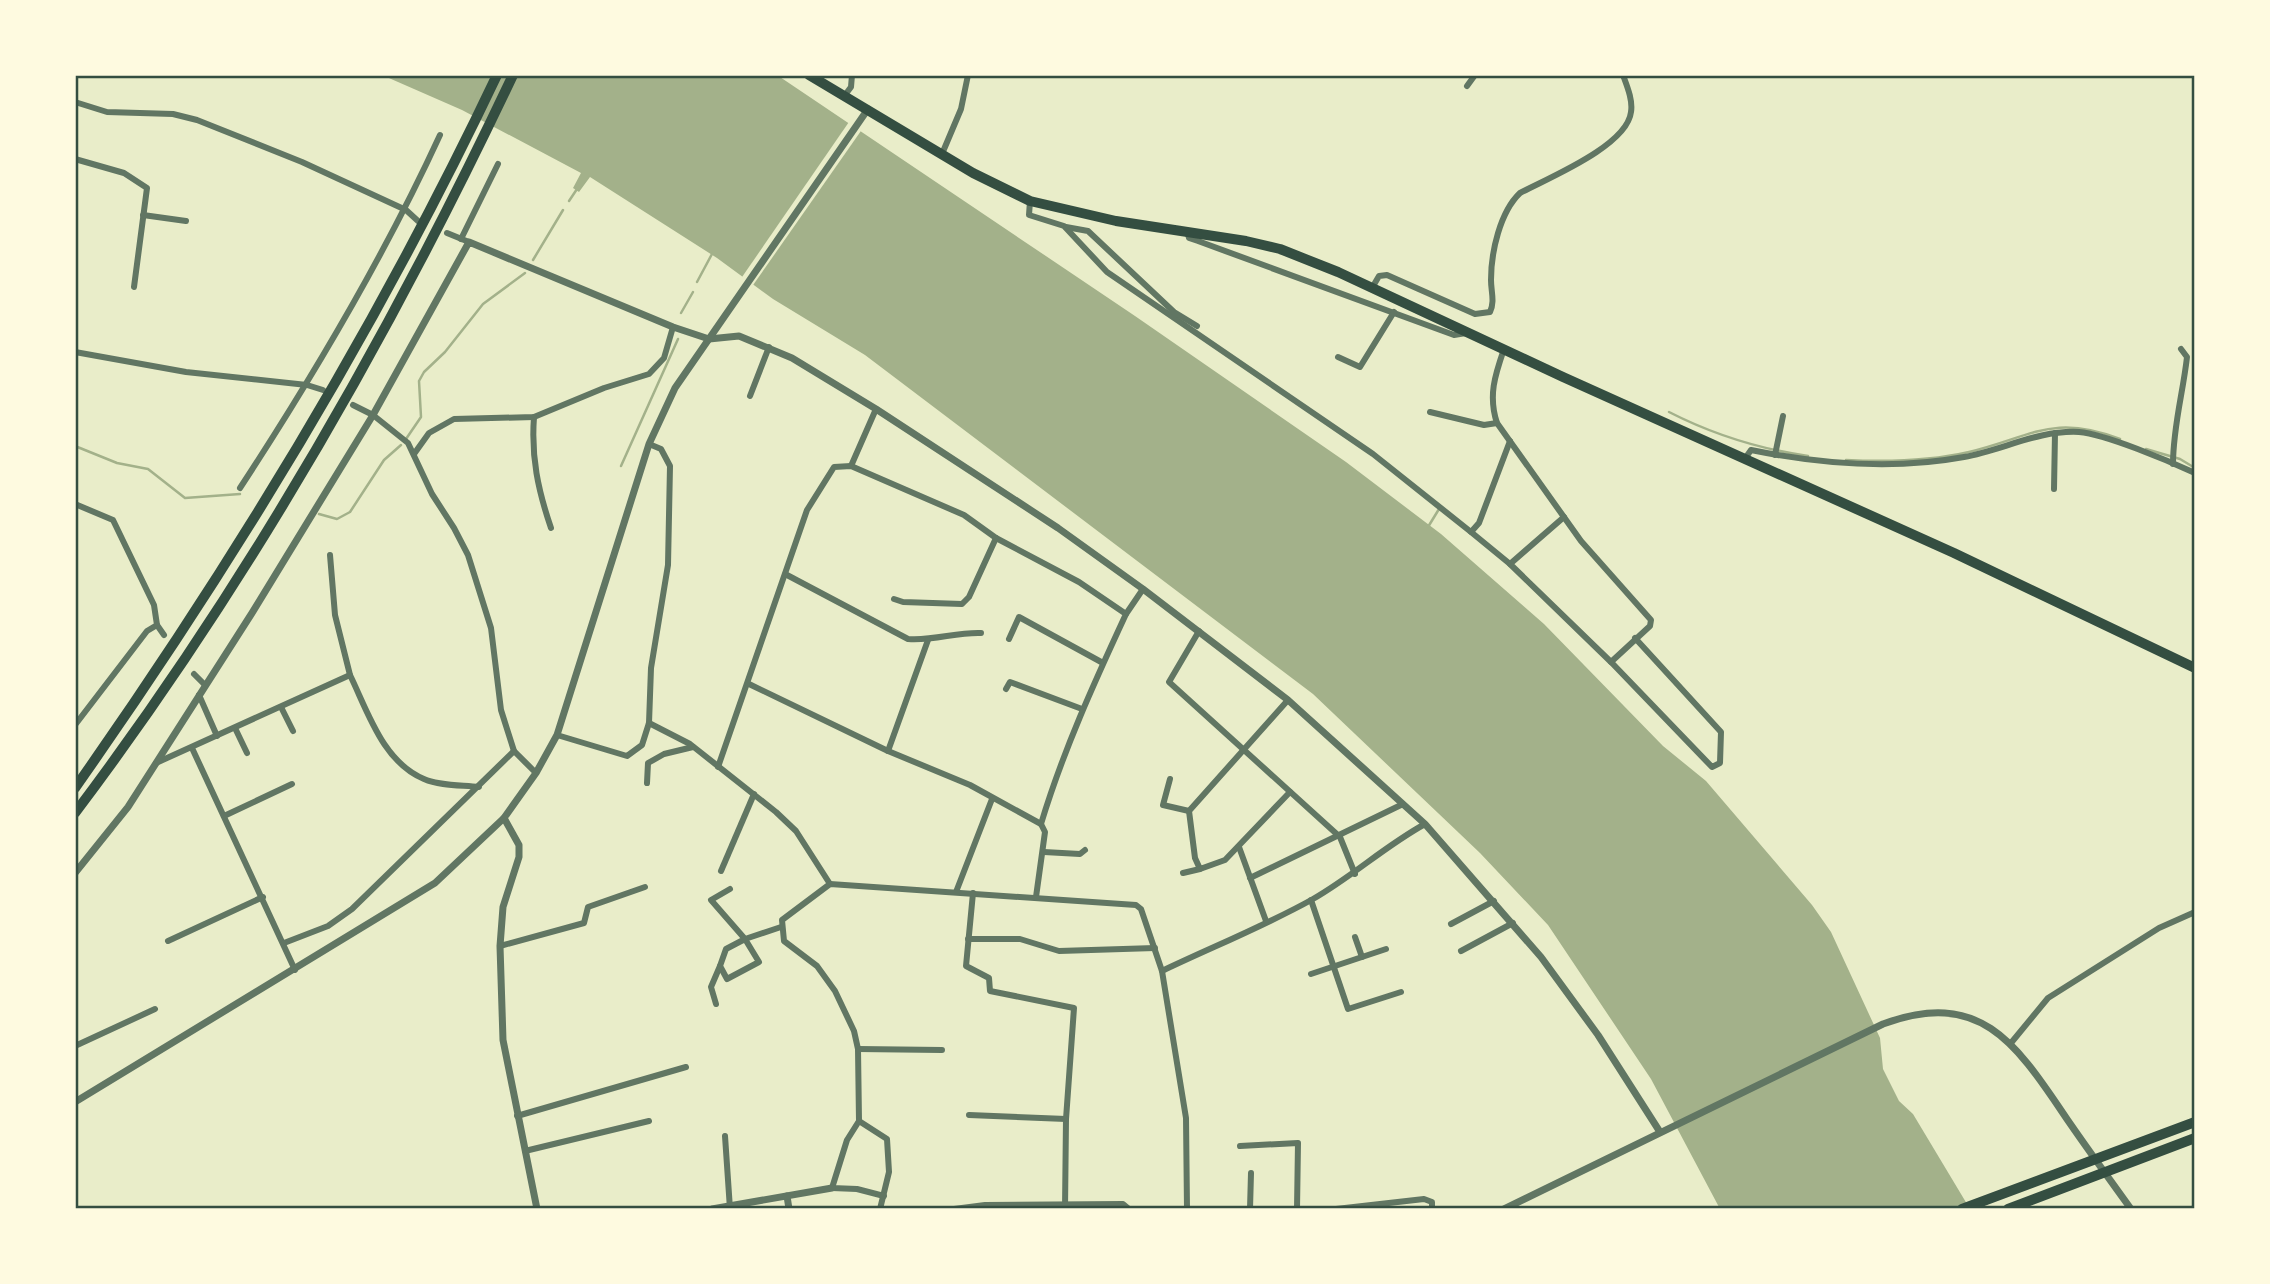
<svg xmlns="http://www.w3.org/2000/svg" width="2270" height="1284" font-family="Raleway,sans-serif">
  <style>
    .water { fill: #a3b18a }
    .pier { fill: #e9edc9 }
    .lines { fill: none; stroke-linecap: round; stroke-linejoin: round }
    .stream { stroke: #a3b18a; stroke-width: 2.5 }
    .minor { stroke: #617663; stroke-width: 6 }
    .tertiary { stroke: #617663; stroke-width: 7 }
    .primary { stroke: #344e41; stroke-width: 10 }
    .trunk { stroke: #344e41; stroke-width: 10 }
    .motorway { stroke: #344e41; stroke-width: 10 }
    .rail { stroke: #7c8e77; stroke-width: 2.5 }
    .neatline { fill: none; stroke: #344e41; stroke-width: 2.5 }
  </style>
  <rect width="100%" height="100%" fill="#e9edc9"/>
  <!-- water -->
  <path class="water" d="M 382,75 L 777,75 L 1135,316 L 1346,462 L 1441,534 L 1544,624 L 1663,746 L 1706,781 L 1812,905 L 1831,932 L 1880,1038 L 1883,1069 L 1899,1101 L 1913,1114 L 1970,1209 L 1720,1209 L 1651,1079 L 1548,925 L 1480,853 L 1313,694 L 865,355 L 773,299 L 717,258 L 590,177 L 579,192 L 573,188 L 581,173 L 462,110 Z"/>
  <!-- pier -->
  <path class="pier" d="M 851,119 L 863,128 L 751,288 L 740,280 Z"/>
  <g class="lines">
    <!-- stream -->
    <g class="stream">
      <path d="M 569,201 L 577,189"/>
      <path d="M 533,260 L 563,210"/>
      <path d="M 697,282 L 712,254"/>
      <path d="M 681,313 L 693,292"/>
      <path d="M 1669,412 C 1712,434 1760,449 1808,456"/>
      <path d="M 406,439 L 421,417 L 419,381 L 424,372 L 445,352 L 483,304 L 525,273"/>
      <path d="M 75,446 L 117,463 L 148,469 L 185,498 L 240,494"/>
      <path d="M 2146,449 L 2180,459 L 2195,468"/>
      <path d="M 1846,460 C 1886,462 1930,461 1969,452 C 2032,437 2052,413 2120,439"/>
      <path d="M 621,466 L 678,339"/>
      <path d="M 319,514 L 337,519 L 350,512 L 384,460 L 401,445"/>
      <path d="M 1428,527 L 1439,509"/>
    </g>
    <!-- minor -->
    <g class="minor">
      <path d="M 1467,86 L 1475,75"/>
      <path d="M 845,95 L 851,87 L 852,75"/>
      <path d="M 75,102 L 107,112 L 173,114 L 197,120 L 302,162 L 406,210 L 418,221"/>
      <path d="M 942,154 L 961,109 L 968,75"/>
      <path d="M 75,159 L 124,173 L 147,188 L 134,287"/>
      <path d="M 1030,201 L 1029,215 L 1064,226 L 1107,272 L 1373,454 L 1471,532"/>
      <path d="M 143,215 L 186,221"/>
      <path d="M 1066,227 L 1088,231 L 1174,312 L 1197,326"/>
      <path d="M 1187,231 L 1189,238 L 1198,241 L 1454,335 L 1466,333"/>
      <path d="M 447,233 L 469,242"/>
      <path d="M 461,239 L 498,164"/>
      <path d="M 1372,288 L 1379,276 L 1387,275 L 1475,314 L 1490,312 C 1495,301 1491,292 1491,280 C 1491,252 1500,212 1520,193 C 1548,178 1627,146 1631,112 C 1633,100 1627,86 1623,75"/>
      <path d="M 1504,349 C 1495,375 1488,396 1497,423 L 1581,541 L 1651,620 L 1650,626 L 1611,662 L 1712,767 L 1720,763 L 1721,732 L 1635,638"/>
      <path d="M 75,352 L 186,372 L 307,385 L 323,390"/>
      <path d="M 1338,357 L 1360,367 L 1394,312"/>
      <path d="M 750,396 L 769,347"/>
      <path d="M 353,405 L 373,415 L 408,443 L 432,494 L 454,528 L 468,555 L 491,628 L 501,710 L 514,751 L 536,773"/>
      <path d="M 1430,412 L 1484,425 L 1497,423"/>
      <path d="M 534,417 C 531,457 538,490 551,528"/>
      <path d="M 1510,441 L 1479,523 L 1471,532 L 1510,564"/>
      <path d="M 414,454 L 429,433 L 454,419 L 534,417 L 604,388 L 649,374 L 664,358 L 673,327"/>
      <path d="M 1775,455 L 1783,416"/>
      <path d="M 1744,460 L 1751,450 C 1820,464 1894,470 1964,457 C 2003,450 2038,430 2079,432 C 2105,434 2169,461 2195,473"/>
      <path d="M 2173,464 C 2173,427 2183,393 2187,357 L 2181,349"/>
      <path d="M 851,466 L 876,409"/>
      <path d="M 240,488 C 314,375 383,259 440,135"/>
      <path d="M 2054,489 L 2055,433"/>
      <path d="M 75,504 L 113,520 L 154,605 L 157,625 L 147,631 L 75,725"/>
      <path d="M 1564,517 L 1510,564 L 1611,662"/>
      <path d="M 330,555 L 335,615 L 350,675"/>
      <path d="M 787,575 L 908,639 C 934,641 956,632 981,633"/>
      <path d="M 894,599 L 903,602 L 962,604 L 969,597 L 996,538"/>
      <path d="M 1126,614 L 1143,589"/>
      <path d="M 157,625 L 164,635"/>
      <path d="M 1199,631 L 1169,682 L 1340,837 L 1355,874"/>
      <path d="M 1009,639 L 1019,617 L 1103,663"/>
      <path d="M 194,674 L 205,685"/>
      <path d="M 749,684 L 888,751 L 970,785 L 1041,824"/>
      <path d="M 1006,689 L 1010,682 L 1082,709"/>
      <path d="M 199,695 L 217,736"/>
      <path d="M 1288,700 L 1189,811 L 1195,858 L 1200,869 L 1225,860 L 1290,792"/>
      <path d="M 281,707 L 293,731"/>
      <path d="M 649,723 L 690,744 L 776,812 L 796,831 L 830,884"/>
      <path d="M 235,728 L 247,753"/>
      <path d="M 557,735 L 627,756 L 642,745 L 649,723 L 651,668 L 668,565 L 670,466 L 661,449 L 649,444"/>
      <path d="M 192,748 L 295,970"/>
      <path d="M 888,751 L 928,640"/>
      <path d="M 156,763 L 350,675 C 368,712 383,762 424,779 C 440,786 462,785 479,787"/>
      <path d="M 718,767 L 807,510 L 834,467 L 851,466 L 964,515 L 996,538 L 1079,582 L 1126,614 C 1094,683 1063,751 1041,824 L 1045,832 L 1036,897"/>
      <path d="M 1170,779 L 1163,805 L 1189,811"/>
      <path d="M 647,783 L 648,763 L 664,754 L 693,747"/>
      <path d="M 224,816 L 292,784"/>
      <path d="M 1239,847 L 1266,921"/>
      <path d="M 1044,852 L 1080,854 L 1085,850"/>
      <path d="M 721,871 L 754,794"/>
      <path d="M 1183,873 L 1200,869"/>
      <path d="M 1250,878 L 1403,804"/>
      <path d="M 730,889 L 711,900 L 745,939 L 759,962 L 727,979 L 720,966 L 726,949 L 745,939 L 781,927"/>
      <path d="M 956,892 L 992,799"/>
      <path d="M 973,893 L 966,966 L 989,978 L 990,991 L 1074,1008 L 1066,1119 L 1065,1209"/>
      <path d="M 1311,900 L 1348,1009 L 1401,992"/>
      <path d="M 2195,912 L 2195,802"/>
      <path d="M 1451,924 L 1494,901"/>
      <path d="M 1355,937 L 1362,957"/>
      <path d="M 968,939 L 1020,939 L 1059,951 L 1155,948"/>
      <path d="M 168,941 L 263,897"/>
      <path d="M 284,943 L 328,926 L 352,909 L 514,751"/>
      <path d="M 500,946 L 584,923 L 588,907 L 645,887"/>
      <path d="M 1461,951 L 1513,923"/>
      <path d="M 1162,971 C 1212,947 1265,926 1313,899 C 1353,876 1385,846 1425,824"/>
      <path d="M 1311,974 L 1386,949"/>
      <path d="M 716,1004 L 711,987 L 720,966"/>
      <path d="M 2011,1043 L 2048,998 L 2159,928 L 2195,912"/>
      <path d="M 75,1046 L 155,1009"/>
      <path d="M 858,1049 L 942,1050"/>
      <path d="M 969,1115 L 1066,1119"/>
      <path d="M 517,1116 L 686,1067"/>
      <path d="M 859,1121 L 887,1139 L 889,1172 L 880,1209"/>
      <path d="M 725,1136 L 730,1209"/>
      <path d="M 1240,1146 L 1298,1143 L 1297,1209"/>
      <path d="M 525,1151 L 649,1121"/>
      <path d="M 884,1196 L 857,1189 L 832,1188 L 847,1140 L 859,1121 L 858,1049 L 854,1031 L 835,991 L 817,966 L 784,941 L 782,920 L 830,884 L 1136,905 L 1141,909 L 1162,971 L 1186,1118 L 1187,1209"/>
      <path d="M 954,1209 L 985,1205 L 1123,1204 L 1129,1209"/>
      <path d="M 1250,1209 L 1251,1173"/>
      <path d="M 1336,1209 L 1424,1199 L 1432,1202 L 1432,1209"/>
    </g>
    <!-- tertiary -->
    <g class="tertiary">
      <path d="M 504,818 L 519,845 L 519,857 L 503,907 L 500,946 L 503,1040 L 537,1209"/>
      <path d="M 75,873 L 128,807 L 252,613 L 373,415 L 469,242 L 673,327 L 709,339 L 739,336 L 792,358 L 876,409 L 1058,528 L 1143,589 L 1288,700 L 1425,824 L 1541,957 L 1598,1035 L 1660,1132"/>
      <path d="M 75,1102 L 435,883 L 504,818 L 536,773 L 557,735 L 649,444 L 675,388 L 868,109"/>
      <path d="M 787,1196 L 789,1209"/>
      <path d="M 712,1209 L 832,1188"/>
      <path d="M 1504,1209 L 1883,1024 C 1983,987 2018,1047 2069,1122 C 2089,1151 2110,1180 2131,1209"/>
    </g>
    <!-- primary -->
    <path class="primary" d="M 809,75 L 973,173 L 1030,201 L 1116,221 L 1246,241 L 1280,249 L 1338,272 L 1563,377 L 1954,553 L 2195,668"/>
    <!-- trunk -->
    <g class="trunk">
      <path d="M 1962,1209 L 2195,1122"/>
      <path d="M 2008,1209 L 2195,1138"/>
    </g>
    <!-- motorway -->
    <g class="motorway">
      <path d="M 75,788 C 235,561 378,326 497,75"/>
      <path d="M 75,813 C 247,585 391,333 513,75"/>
    </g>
    <!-- rail -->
    <path class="rail" d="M 2187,1209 L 2195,1206"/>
  </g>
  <!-- border -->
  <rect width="2270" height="1284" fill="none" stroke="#fefae0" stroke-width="154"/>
  <rect x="77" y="77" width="2116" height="1130" class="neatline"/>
</svg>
